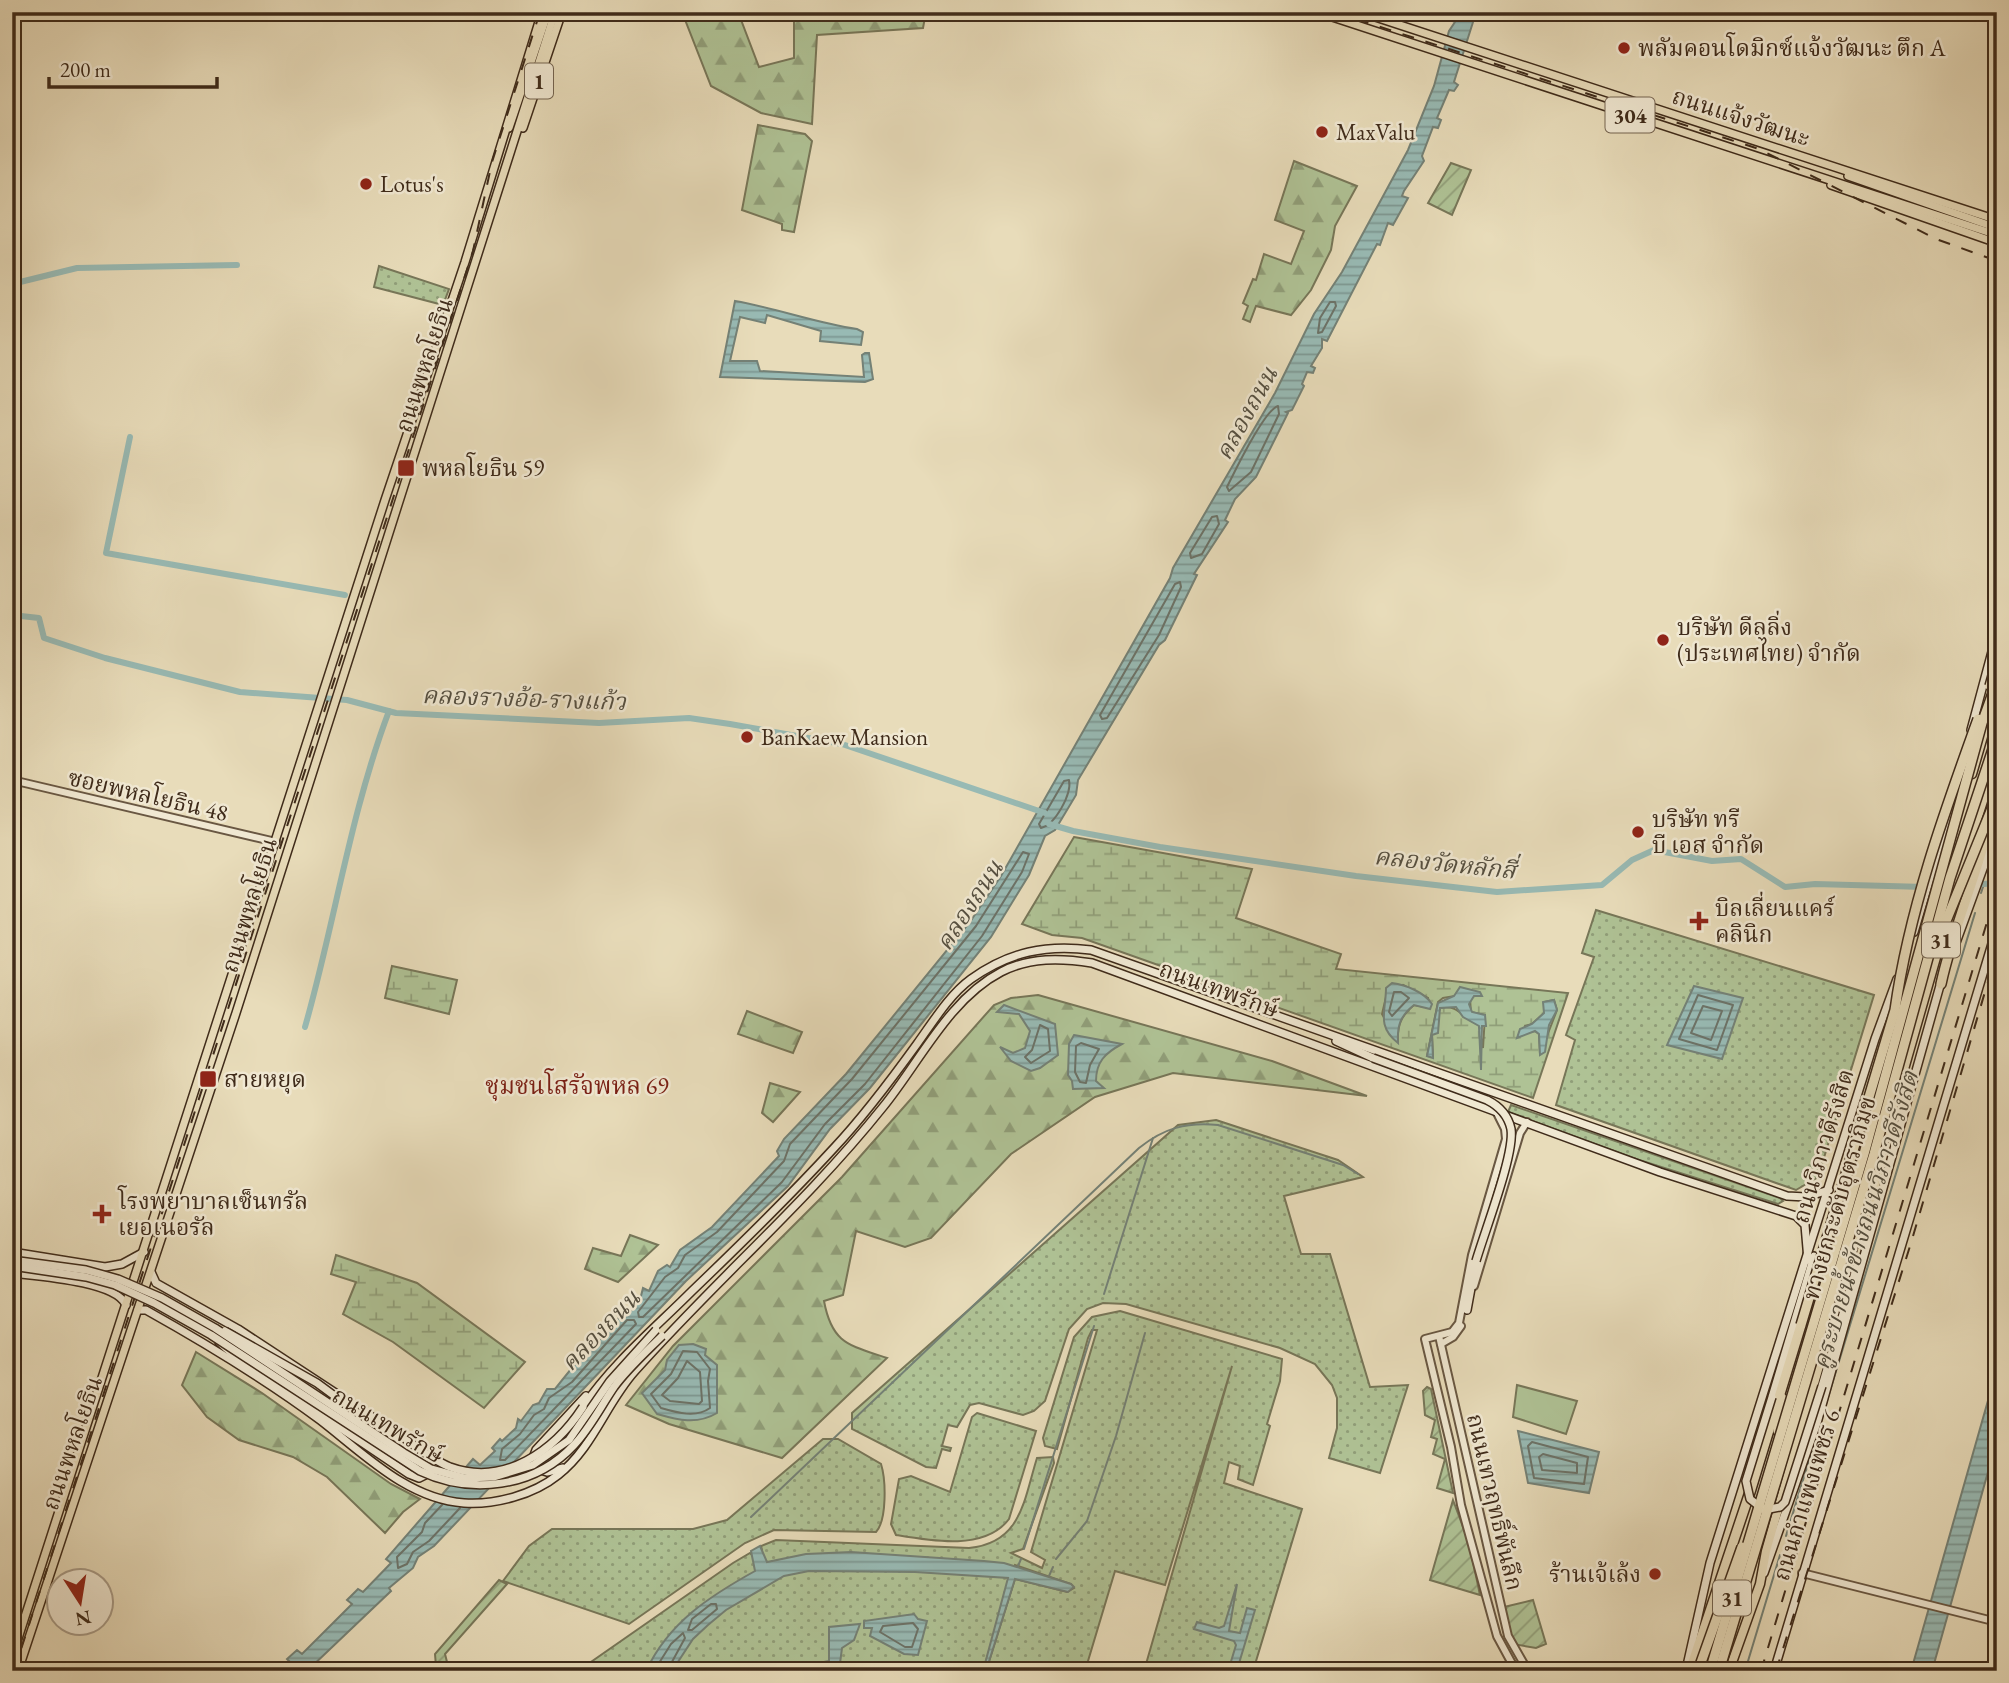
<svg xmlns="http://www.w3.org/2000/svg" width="2009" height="1683" font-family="'EB Garamond','Noto Serif Thai',serif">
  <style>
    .grass { fill: url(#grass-dots); stroke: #777658; stroke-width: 2 }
    .forest { fill: url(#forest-firs); stroke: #777658; stroke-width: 2 }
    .wetland { fill: url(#wetland-marsh); stroke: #777658; stroke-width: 2; fill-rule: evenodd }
    .garden { fill: url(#garden-furrows); stroke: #777658; stroke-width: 2 }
    .pitch { fill: #afc295; stroke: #777658; stroke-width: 2 }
    .water { fill: url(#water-rules); stroke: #748176; stroke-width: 2 }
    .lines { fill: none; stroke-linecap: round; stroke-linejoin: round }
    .shore { stroke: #6c7267; stroke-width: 2 }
    .stream { stroke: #748176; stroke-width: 2 }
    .canal { stroke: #98bab4; stroke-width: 6 }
    .tertiary-casing { stroke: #695742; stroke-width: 10 }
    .secondary-casing { stroke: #3f2b1a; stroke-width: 10 }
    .primary-casing { stroke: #3f2b1a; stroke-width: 10 }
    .trunk-casing { stroke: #3f2b1a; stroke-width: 11 }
    .motorway-casing { stroke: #3f2b1a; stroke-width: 12 }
    .tertiary { stroke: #f0e8d2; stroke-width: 6 }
    .secondary { stroke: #f0e8d2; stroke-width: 7 }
    .primary { stroke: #e8dcba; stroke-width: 7 }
    .trunk { stroke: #e8dcba; stroke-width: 8 }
    .motorway { stroke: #e8dcba; stroke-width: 9 }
    .rail { stroke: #3f2b1a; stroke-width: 2; stroke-dasharray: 12 12; stroke-linecap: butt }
    .secondary-bridge-casing { stroke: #3f2b1a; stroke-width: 10; stroke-linecap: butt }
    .motorway-bridge-casing { stroke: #3f2b1a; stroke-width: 12; stroke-linecap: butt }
    .secondary-bridge { stroke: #f0e8d2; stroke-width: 7 }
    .motorway-bridge { stroke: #e8dcba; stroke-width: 9 }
    .poi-dot { fill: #8f2418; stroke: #f0e8d2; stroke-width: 2.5 }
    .labels { text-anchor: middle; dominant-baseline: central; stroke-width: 5; stroke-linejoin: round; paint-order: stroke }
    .shield { fill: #f0e8d2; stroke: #746451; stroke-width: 2 }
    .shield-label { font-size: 21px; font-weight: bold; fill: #3f2b1a }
    .poi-label { font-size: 23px; fill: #3f2b1a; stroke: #f0e8d2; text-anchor: start }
    .street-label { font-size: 23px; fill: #3f2b1a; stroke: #f0e8d2 }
    .water-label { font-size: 24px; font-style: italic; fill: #554f40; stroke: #f0e8d2 }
    .neighbourhood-label { font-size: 24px; fill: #7a1f14; stroke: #f0e8d2 }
  </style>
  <defs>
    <pattern id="grass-dots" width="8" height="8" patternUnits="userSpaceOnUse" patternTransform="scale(1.75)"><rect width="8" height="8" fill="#afc295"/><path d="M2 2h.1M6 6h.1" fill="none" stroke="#909e79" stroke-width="1.8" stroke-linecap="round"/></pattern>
    <pattern id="forest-firs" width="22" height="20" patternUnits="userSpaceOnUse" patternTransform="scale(1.75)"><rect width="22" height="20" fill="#afc295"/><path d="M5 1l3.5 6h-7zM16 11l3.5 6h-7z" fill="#909e79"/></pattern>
    <pattern id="wetland-marsh" width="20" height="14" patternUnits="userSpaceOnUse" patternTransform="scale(1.75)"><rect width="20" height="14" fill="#afc295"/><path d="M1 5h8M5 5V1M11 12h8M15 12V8" fill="none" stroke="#909e79"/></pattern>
    <pattern id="garden-furrows" width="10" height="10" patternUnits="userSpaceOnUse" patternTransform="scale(1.75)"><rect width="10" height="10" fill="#afc295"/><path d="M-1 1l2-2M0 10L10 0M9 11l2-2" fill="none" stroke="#909e79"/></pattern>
    <pattern id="water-rules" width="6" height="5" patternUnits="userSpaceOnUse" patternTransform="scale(1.75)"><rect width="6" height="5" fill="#98bab4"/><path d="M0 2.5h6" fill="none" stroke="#7d9792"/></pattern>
  </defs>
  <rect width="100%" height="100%" fill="#e8dcba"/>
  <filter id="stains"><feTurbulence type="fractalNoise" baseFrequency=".00286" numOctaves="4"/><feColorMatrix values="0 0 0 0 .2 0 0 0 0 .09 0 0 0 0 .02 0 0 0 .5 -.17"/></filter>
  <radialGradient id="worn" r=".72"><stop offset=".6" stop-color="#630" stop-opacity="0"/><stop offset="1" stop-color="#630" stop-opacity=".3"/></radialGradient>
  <!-- grass -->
  <g class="grass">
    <path d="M 379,266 L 449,289 L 443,305 L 374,287 Z"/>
    <path d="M 1596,910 L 1874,995 L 1818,1177 L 1796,1190 L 1556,1105 L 1575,1040 L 1566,1035 L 1594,957 L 1582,953 Z"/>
    <path d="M 1511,1105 L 1780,1198 L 1783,1201 L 1778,1204 L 1636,1159 L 1508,1112 Z"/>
    <path d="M 1216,1120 L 1338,1160 L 1363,1177 L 1284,1196 L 1301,1254 L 1330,1254 L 1370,1387 L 1408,1385 L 1380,1473 L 1329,1458 L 1337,1428 L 1337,1398 L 1332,1385 L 1315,1364 L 1280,1348 L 1126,1304 L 1103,1303 L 1087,1309 L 1069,1329 L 1045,1401 L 1034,1411 L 1023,1415 L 979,1403 L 970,1405 L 957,1427 L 948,1425 L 942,1446 L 951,1448 L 950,1451 L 942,1449 L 936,1468 L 926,1467 L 852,1429 L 852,1413 L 1178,1125 Z"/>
    <path d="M 1120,1311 L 1282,1359 L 1280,1381 L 1267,1424 L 1270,1426 L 1253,1485 L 1238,1479 L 1240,1466 L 1229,1462 L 1224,1483 L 1302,1509 L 1253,1671 L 1144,1671 L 1232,1366 L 1165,1585 L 1115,1571 L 1085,1671 L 986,1671 L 1015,1579 L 1067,1592 L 1074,1588 L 1071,1584 L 1015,1565 L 983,1671 L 578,1671 L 733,1563 L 750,1553 L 753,1556 L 762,1550 L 761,1546 L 776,1540 L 969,1548 C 1022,1543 1024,1499 1037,1458 L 1053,1457 L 1054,1463 L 1023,1549 L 1011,1553 L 1042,1568 L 1045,1560 L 1031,1552 L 1097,1330 L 1092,1330 L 1088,1338 L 1057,1449 L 1045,1446 L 1043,1438 L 1074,1337 L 1092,1317 Z"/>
    <path d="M 977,1413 L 1036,1431 L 1009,1519 C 985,1551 931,1541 896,1535 L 891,1524 L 899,1479 L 911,1476 L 950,1492 L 972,1417 Z"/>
    <path d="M 823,1439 L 838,1439 L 881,1464 C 886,1480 887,1520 876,1532 L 774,1530 L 745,1543 L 629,1624 L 503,1581 L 529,1546 L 552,1529 L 693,1529 L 727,1520 Z"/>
  </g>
  <!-- forest -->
  <g class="forest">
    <path d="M 682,12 L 738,12 L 759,67 L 794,58 L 794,13 L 926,12 L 923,28 L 817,35 L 812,124 L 761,113 L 711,86 Z"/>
    <path d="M 758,125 L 805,134 L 812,141 L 794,232 L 782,230 L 782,224 L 742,210 Z"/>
    <path d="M 1294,161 L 1357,186 L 1335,226 L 1331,250 L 1311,290 L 1291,315 L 1256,306 L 1250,322 L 1243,319 L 1248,306 L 1243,303 L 1253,279 L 1256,280 L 1264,254 L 1291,264 L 1304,231 L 1275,220 Z"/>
    <path d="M 1038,995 L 1272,1061 L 1367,1096 L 1173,1073 L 1095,1097 L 1011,1154 L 931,1238 L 905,1247 L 856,1231 L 843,1295 L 824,1301 C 832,1344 849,1345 887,1358 L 782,1458 L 669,1424 L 626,1405 L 673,1346 L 842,1177 L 994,1005 L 1011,998 Z"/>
    <path d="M 747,1011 L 802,1032 L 793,1053 L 738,1034 Z"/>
    <path d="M 770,1083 L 800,1092 L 773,1122 L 762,1113 Z"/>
    <path d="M 630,1235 L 658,1245 L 618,1282 L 585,1269 L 593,1248 L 621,1256 Z"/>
    <path d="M 196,1352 L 262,1393 L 391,1484 L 420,1499 L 403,1512 L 385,1533 L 327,1477 L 293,1457 L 239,1440 L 207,1417 L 182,1385 Z"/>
  </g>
  <!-- wetland -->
  <g class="wetland">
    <path d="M 1074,837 L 1252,869 L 1236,918 L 1341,954 L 1336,969 L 1568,993 L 1533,1098 L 1082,938 L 1052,935 L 1022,924 ZM 1403,985 L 1428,998 L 1430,1008 L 1414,1005 C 1401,1016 1397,1025 1398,1042 L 1382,1014 L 1386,997 ZM 1480,992 L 1470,999 L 1471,1012 L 1485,1015 L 1483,1048 L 1479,1025 C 1462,1019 1460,1004 1440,1008 L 1432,1035 L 1433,1057 L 1427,1056 L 1438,1002 L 1443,998 ZM 1554,1000 L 1557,1010 L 1540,1054 L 1539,1034 L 1535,1031 L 1523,1033 L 1525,1026 L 1532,1024 L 1544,1013 L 1544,1002 Z"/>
    <path d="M 392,966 L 457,980 L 449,1014 L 385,998 Z"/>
    <path d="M 336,1255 L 417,1283 L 525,1362 L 484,1408 L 393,1342 L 343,1314 L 356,1282 L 331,1274 Z"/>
  </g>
  <!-- garden -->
  <g class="garden">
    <path d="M 1451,163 L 1471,170 L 1452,215 L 1428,203 Z"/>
    <path d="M 1427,1387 L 1431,1389 L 1453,1493 L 1437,1488 L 1445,1459 L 1433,1454 L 1437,1439 L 1431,1437 L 1435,1420 L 1425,1415 L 1423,1391 Z"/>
    <path d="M 1453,1500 L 1469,1543 L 1480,1595 L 1430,1580 Z"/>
    <path d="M 499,1580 L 507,1584 L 445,1654 L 447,1662 L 466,1668 L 464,1671 L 436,1666 L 435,1654 Z"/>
    <path d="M 1533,1600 L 1546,1644 L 1536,1648 L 1513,1644 L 1504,1607 Z"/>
  </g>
  <!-- pitch -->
  <path class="pitch" d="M 1517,1385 L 1577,1401 L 1566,1434 L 1513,1417 Z"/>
  <!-- water -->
  <g class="water">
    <path d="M 1453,12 L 1473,12 L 1474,19 L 1454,82 L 1458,85 L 1454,91 L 1449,90 L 1437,118 L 1441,120 L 1438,128 L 1433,127 L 1422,156 L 1424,161 L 1404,191 L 1402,196 L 1408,198 L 1393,225 L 1388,223 L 1380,245 L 1377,244 L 1327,341 L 1322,339 L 1322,348 L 1311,366 L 1315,368 L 1313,373 L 1307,372 L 1302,384 L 1304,386 L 1292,410 L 1286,412 L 1288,413 L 1256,477 L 1235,499 L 1225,520 L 1228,522 L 1194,574 L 1197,575 L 1165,640 L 1159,645 L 1078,780 L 1076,795 L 1055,830 L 1045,836 L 1029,875 L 991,937 L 870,1088 L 830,1129 L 788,1186 L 686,1281 L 434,1546 L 418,1557 L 413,1568 L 389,1588 L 391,1591 L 307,1671 L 287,1671 L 293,1665 L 287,1659 L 297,1650 L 302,1654 L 352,1604 L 347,1600 L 358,1589 L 363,1592 L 391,1563 L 386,1559 L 473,1459 L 480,1465 L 495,1451 L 492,1448 L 500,1439 L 502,1441 L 516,1428 L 518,1419 L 521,1421 L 533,1405 L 539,1403 L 547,1389 L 555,1389 L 592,1343 L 596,1344 L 623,1313 L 629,1313 L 641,1296 L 643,1288 L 649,1291 L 658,1271 L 667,1265 L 670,1267 L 680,1250 L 712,1227 L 779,1156 L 777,1151 L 784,1139 L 846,1074 L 970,922 L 1001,876 L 1170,578 L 1173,568 L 1275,393 L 1314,314 L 1342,272 L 1408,150 L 1434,86 L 1449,31 L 1455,22 L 1450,20 Z"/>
    <path d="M 735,301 C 776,308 816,323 857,329 L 863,332 L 861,345 L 820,341 L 821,331 L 767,315 L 765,323 L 740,317 L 730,361 L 757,361 L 760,371 L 864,377 L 862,355 L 865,353 L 869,353 L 873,379 L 865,382 L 720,377 Z"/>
    <path d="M 1392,983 C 1406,985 1424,992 1432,1004 L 1430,1009 L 1414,1005 C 1400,1016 1397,1026 1398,1043 C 1376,1026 1386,1011 1386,988 Z"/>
    <path d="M 1694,986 L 1743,998 L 1722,1059 L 1667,1045 Z"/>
    <path d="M 1460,987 L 1480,992 L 1482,996 L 1474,996 L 1469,1004 L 1472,1012 L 1485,1015 L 1486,1026 L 1482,1026 L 1481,1070 L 1479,1026 L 1463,1017 L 1456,1007 L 1440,1008 L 1438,1033 L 1432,1035 L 1433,1058 L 1427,1056 L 1438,1003 L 1454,996 Z"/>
    <path d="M 1554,1000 L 1557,1010 L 1549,1025 L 1545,1052 L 1540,1055 L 1539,1034 L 1535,1031 L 1517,1038 L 1520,1029 L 1532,1024 L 1544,1013 L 1543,1002 Z"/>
    <path d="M 1004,1005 L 1055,1024 L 1058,1055 L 1040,1068 L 1031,1071 L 1011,1061 L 1000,1047 L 1013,1053 L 1025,1048 L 1030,1031 L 1019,1014 L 997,1012 Z"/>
    <path d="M 1074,1035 L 1122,1044 C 1105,1053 1096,1062 1096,1081 L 1104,1088 L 1073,1089 L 1072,1081 L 1068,1075 L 1069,1044 Z"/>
    <path d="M 693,1344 L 706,1349 L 705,1355 L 717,1365 L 717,1413 C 697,1425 678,1420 657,1414 L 642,1393 L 665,1370 L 667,1360 L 679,1345 Z"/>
    <path d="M 1997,1369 L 1997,1440 L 1932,1671 L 1911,1671 Z"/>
    <path d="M 1518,1431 L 1599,1452 L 1589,1493 L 1528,1483 Z"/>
    <path d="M 760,1546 L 767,1562 L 806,1554 L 851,1552 L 984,1561 L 1004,1563 L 1071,1584 L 1074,1587 L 1068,1592 L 1015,1579 L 986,1671 L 983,1671 L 1008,1578 L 915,1572 L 809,1571 L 784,1576 L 726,1610 L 708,1625 L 693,1639 L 672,1671 L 646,1671 C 669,1622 710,1596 755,1571 L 751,1551 Z"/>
    <path d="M 1237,1584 L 1229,1631 L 1240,1633 L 1247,1608 L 1255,1610 L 1237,1670 L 1229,1668 L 1236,1645 L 1234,1641 L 1194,1629 L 1197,1622 L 1219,1628 L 1224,1626 Z"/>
    <path d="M 914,1614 L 918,1619 L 927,1621 L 918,1655 L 904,1654 L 870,1636 L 872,1628 L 864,1628 L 864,1621 Z"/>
    <path d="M 860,1624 L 854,1640 L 842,1648 L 839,1671 L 777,1671 L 829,1661 L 829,1627 Z"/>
  </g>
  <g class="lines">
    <!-- shore -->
    <g class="shore">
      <path d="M 1335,302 L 1336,306 L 1322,332 L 1318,333 L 1320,318 L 1330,302 Z"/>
      <path d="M 1278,406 L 1279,414 L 1251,472 L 1229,491 L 1227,487 C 1235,471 1264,410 1278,406 Z"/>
      <path d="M 1217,516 L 1219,524 L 1202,554 L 1191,558 L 1190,553 L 1212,517 Z"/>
      <path d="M 1180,582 L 1181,587 L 1159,635 L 1107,718 L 1102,719 L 1100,715 L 1175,584 Z"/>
      <path d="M 1069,780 C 1072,794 1055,825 1041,828 L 1039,824 L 1064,781 Z"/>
      <path d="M 1023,852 L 1029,854 L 1022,872 L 982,936 L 865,1084 L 825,1124 L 782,1182 L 643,1317 L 639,1317 L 638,1312 L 665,1277 L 678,1268 L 685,1255 L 717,1232 L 784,1161 L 790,1144 L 852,1079 L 976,926 Z"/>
      <path d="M 1394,992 L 1401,992 L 1409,998 L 1392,1016 L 1389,1012 Z"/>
      <path d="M 1698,995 L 1733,1005 L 1717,1050 L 1679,1039 Z"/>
      <path d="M 1703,1006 L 1722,1011 L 1711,1040 L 1691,1033 Z"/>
      <path d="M 1040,1025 L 1048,1029 L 1050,1051 L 1031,1063 L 1025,1057 L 1032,1050 Z"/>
      <path d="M 1081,1043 L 1099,1049 L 1090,1065 L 1086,1083 L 1080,1082 L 1075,1072 L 1076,1046 Z"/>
      <path d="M 627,1320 L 634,1320 L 636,1324 L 505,1460 L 500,1460 L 502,1449 L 520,1434 L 534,1415 L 544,1409 L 549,1398 L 572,1382 Z"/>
      <path d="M 683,1351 L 697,1352 L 710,1369 L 708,1381 L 710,1408 C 696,1418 678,1413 661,1408 L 651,1394 L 671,1374 Z"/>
      <path d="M 687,1361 L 700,1372 L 702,1401 L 699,1404 L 670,1401 L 662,1395 L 678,1378 Z"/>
      <path d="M 1532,1442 L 1588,1457 L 1584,1484 L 1534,1478 L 1528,1446 Z"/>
      <path d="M 1543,1454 L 1577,1463 L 1577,1473 L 1542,1470 L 1539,1457 Z"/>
      <path d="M 442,1505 L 425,1523 L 422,1532 L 397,1557 L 398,1568 L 407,1564 L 413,1552 L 429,1541 L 460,1508"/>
      <path d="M 711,1604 L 716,1604 L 717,1609 L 692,1630 L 688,1630 L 692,1619 Z"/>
      <path d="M 913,1623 L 918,1629 L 912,1647 L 905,1647 L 880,1632 L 883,1626 Z"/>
      <path d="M 654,1671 L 671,1644 L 683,1633 L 685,1638 L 667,1671"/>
    </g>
    <!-- stream -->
    <g class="stream">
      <path d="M 1981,893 L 1984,884"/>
      <path d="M 1104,1294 L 1153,1138"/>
      <path d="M 751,1517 L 1139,1148 C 1164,1128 1186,1122 1218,1125 L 1343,1165 L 1358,1174"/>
      <path d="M 1786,1536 L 1975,913"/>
      <path d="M 1024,1549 L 1094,1326"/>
      <path d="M 1056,1559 L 1087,1521 L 1116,1436 L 1145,1333"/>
      <path d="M 1018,1566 L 1021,1559"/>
      <path d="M 1049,1576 L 1053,1567"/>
      <path d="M 1745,1671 L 1780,1555"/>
    </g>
    <!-- canal -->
    <g class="canal">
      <path d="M 12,284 L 77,268 L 237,265"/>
      <path d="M 130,437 L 106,553 L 345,595"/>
      <path d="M 12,615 L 39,618 L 44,638 L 105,658 L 240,692 L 347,700 L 396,713 L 599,723 L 689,718 L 730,724 L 842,744 L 1045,813"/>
      <path d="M 1049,824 L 1073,831 L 1160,847 L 1356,876 L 1497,892 L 1602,885 L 1632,860 L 1654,850 L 1712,861 L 1741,859 L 1785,887 L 1815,884 L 1925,887"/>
      <path d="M 1957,886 L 1997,883"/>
      <path d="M 305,1027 C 335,922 350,814 389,711"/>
    </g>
    <defs>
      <g id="tertiary">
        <path d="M 12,780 L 276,842"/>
        <path d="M 1496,1111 L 1505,1129 L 1506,1139 L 1472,1255 L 1459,1323 L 1452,1332 L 1425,1339 L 1451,1447 L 1461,1505 L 1497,1636 L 1516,1671"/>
        <path d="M 1474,1286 L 1520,1133 L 1527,1122"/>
        <path d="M 1439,1336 L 1508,1636 L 1528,1671"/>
        <path d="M 1441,1344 L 1453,1337 L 1461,1326"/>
        <path d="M 1802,1573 L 1997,1622"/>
      </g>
      <g id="secondary">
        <path d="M 1971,730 L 1997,633"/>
        <path d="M 1914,932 L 1959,782"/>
        <path d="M 1953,951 L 1997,830"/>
        <path d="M 1336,1041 L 1373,1058"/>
        <path d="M 12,1252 L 105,1267 L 122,1264 L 144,1252"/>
        <path d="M 151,1272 L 156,1283 L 238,1329 L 404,1438"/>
        <path d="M 12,1273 C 37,1276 116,1281 126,1305"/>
        <path d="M 138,1310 L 146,1310 C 205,1343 266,1380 320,1420 C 363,1453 407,1499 464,1503 C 495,1505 533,1495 558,1475 C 593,1448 606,1403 635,1371 C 715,1281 808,1201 883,1107 C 919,1063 949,999 1001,972 C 1030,957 1061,958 1092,963 L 1660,1172 L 1796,1216 L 1805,1225 L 1808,1260"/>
        <path d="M 1467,1310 L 1476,1261"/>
        <path d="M 219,1342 L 238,1359 L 409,1474 L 419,1478 L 425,1475 L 428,1467 L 424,1460 L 359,1414"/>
        <path d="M 303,1378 L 328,1395"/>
        <path d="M 1822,1386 L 1859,1259"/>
        <path d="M 1772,1397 L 1814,1256"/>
        <path d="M 583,1407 C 614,1362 654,1329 692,1291 C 740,1245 789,1197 834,1148 C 865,1115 891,1080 917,1044 C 933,1022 949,995 971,979 C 1009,952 1046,944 1091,950 L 1787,1196 L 1806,1197 L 1829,1190"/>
        <path d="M 533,1458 L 536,1450 L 586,1396"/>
        <path d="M 538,1469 L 547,1472 L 563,1468"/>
        <path d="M 1764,1573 L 1817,1423 L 1941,982"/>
        <path d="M 1686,1670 L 1710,1563 L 1875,1039 L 1897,979"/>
        <path d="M 1774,1671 L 1997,927"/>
      </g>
      <g id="primary">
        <path d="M 1317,12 L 1997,235"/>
        <path d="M 1360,12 L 1997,220"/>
        <path d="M 509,128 L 548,12"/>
        <path d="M 523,128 L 562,12"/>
        <path d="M 1848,176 L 1997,228"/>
        <path d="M 1831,185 L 1997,243"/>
        <path d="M 12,1657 L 385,500 L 465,262 L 542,12"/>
        <path d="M 18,1671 L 236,1013 L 555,12"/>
      </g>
      <g id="trunk">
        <path d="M 1997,633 L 1997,634"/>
        <path d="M 1972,774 L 1991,709"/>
        <path d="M 1952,898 L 1997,757"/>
        <path d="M 1874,1212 L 1876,1179"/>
        <path d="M 1729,1671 L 1760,1584 L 1766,1551 L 1939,947"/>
      </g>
      <g id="motorway">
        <path d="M 1941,984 C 1953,928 1977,876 1990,821"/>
        <path d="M 1778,1431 L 1782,1398"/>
        <path d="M 1690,1671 L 1751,1489 L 1801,1325"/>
      </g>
    </defs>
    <!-- tertiary casing -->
    <use href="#tertiary" class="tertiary-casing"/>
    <!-- secondary casing -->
    <use href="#secondary" class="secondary-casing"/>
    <!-- primary casing -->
    <use href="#primary" class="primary-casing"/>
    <!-- trunk casing -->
    <use href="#trunk" class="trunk-casing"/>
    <!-- motorway casing -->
    <use href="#motorway" class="motorway-casing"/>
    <!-- tertiary -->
    <use href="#tertiary" class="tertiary"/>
    <!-- secondary -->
    <use href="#secondary" class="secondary"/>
    <!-- primary -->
    <use href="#primary" class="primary"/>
    <!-- trunk -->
    <use href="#trunk" class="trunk"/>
    <!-- motorway -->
    <use href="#motorway" class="motorway"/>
    <!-- rail -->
    <g class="rail">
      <path d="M 1334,12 L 1759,149 L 1936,239 L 1997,261"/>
      <path d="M 14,1671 L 473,251 L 492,162 L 540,12"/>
      <path d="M 1761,1671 L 1997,889"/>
      <path d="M 1776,1671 L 1911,1243 L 1997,951"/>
    </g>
    <defs>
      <g id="secondary-bridge">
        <path d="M 1373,1058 L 1487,1100 C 1499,1106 1508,1115 1511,1129 C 1515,1154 1484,1233 1476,1261"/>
        <path d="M 12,1260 L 86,1270 L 118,1279 L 162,1298 L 215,1328 L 404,1453 L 431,1469 L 464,1478 L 494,1477 L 533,1465 L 569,1440 L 610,1381 L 656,1330"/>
        <path d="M 12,1266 L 86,1277 L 115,1285 L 154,1303 L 211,1335 L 420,1471 C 471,1495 534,1488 574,1445 C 590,1428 601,1406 614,1387 C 628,1368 646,1352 662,1336"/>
        <path d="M 225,1331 L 317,1383 L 359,1414"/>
        <path d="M 1772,1397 L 1746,1481 L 1750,1499 L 1764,1510 L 1780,1507 L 1785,1502 L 1822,1386"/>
        <path d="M 404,1438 C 418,1448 433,1460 450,1467 C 505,1487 555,1450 583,1407"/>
      </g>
      <g id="motorway-bridge">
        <path d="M 1990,686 L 1997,661"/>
        <path d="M 1933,953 L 1997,796"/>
        <path d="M 1801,1325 L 1895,1010 C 1909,910 1944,813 1978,719"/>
        <path d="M 1698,1671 L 1742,1547"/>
        <path d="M 1710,1671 L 1864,1154 L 1982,723 L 1997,682"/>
        <path d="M 1719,1671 L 1874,1154 L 1950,878 L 1997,737"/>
      </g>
    </defs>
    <!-- secondary-bridge casing -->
    <use href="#secondary-bridge" class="secondary-bridge-casing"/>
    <!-- motorway-bridge casing -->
    <use href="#motorway-bridge" class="motorway-bridge-casing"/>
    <!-- secondary-bridge -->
    <use href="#secondary-bridge" class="secondary-bridge"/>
    <!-- motorway-bridge -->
    <use href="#motorway-bridge" class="motorway-bridge"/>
  </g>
  <!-- markers -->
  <g class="poi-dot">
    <circle cx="1624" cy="48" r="7"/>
    <circle cx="1322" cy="132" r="7"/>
    <circle cx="366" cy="184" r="7"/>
    <rect x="397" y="459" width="18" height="18" rx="3.5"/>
    <circle cx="1663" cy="640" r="7"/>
    <circle cx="747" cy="737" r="7"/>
    <circle cx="1638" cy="832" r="7"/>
    <path d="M1695.5 910.5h7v7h7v7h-7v7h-7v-7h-7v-7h7z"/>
    <rect x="199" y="1070" width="18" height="18" rx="3.5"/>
    <path d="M98.5 1203.5h7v7h7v7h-7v7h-7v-7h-7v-7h7z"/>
    <circle cx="1655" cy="1574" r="7"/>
  </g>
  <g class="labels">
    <!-- shield labels -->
    <g class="shield">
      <rect x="525" y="63.5" width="28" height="35" rx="5"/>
      <rect x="1605.5" y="97.5" width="49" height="35" rx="5"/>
      <rect x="1922" y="922.5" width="38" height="35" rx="5"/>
      <rect x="1713" y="1580.5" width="38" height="35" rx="5"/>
    </g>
    <g class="shield-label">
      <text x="539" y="81">1</text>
      <text x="1630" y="115">304</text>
      <text x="1941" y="940">31</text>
      <text x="1732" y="1598">31</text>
    </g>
    <!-- poi labels -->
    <g class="poi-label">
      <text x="1638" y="48">พลัมคอนโดมิกซ์แจ้งวัฒนะ ตึก A</text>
      <text x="1336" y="132">MaxValu</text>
      <text x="380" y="184">Lotus's</text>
      <text x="422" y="468">พหลโยธิน 59</text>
      <text x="1677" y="627">บริษัท ดีลลิ่ง<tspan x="1677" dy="26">(ประเทศไทย) จำกัด</tspan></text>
      <text x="761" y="737">BanKaew Mansion</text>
      <text x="1652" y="819">บริษัท ทรี<tspan x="1652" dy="26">บี เอส จำกัด</tspan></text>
      <text x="1715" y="908">บิลเลี่ยนแคร์<tspan x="1715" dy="26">คลินิก</tspan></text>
      <text x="224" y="1079">สายหยุด</text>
      <text x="118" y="1201">โรงพยาบาลเซ็นทรัล<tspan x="118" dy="26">เยอเนอรัล</tspan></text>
      <text x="1641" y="1574" text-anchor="end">ร้านเจ้เล้ง</text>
    </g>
    <!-- street labels -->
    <g class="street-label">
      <text transform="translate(1741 117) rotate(18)">ถนนแจ้งวัฒนะ</text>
      <text transform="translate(424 365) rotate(-72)">ถนนพหลโยธิน</text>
      <text transform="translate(148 795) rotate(13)">ซอยพหลโยธิน 48</text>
      <text transform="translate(249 905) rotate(-73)">ถนนพหลโยธิน</text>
      <text transform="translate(1219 989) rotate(20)">ถนนเทพรักษ์</text>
      <text transform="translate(1823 1146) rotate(-73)">ถนนวิภาวดีรังสิต</text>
      <text transform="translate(1839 1198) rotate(-74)">ทางยกระดับอุตราภิมุข</text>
      <text transform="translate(388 1425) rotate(31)">ถนนเทพรักษ์</text>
      <text transform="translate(72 1443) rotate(-71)">ถนนพหลโยธิน</text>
      <text transform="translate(1806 1495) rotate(-73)">ถนนกำแพงเพชร 6</text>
      <text transform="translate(1495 1502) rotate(77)">ถนนเทวฤทธิ์พันลึก</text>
    </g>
    <!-- water labels -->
    <g class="water-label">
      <text transform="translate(1246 413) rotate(-61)">คลองถนน</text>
      <text transform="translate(524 698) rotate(2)">คลองรางอ้อ-รางแก้ว</text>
      <text transform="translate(1445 863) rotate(6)">คลองวัดหลักสี่</text>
      <text transform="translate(969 905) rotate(-57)">คลองถนน</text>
      <text transform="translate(1865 1220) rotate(-73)">คูระบายน้ำข้างถนนวิภาวดีรังสิต</text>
      <text transform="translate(600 1330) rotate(-46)">คลองถนน</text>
    </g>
    <!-- neighbourhood labels -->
    <g class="neighbourhood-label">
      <text x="577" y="1085">ชุมชนโสรัจพหล 69</text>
    </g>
  </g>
  <!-- margin -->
  <rect width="2009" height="1683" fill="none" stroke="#e8dcba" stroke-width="42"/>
  <rect x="14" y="14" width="1981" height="1655" fill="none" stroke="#3f2b1a" stroke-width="3.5"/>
  <rect x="21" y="21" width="1967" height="1641" fill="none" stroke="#3f2b1a" stroke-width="2"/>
  <!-- north arrow -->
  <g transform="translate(80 1602) rotate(168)"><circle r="33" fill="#f0e8d2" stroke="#a99c88" stroke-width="2"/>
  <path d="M0-5L12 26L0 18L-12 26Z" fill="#8f2418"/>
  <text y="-10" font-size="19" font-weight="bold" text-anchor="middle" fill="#3f2b1a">N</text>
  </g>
  <!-- scale -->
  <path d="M49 77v10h168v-10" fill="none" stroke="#3f2b1a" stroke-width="3.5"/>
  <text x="60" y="77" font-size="21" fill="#3f2b1a" stroke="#f0e8d2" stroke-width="5" paint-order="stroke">200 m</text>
  <rect width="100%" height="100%" filter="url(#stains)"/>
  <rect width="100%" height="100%" fill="url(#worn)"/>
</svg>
